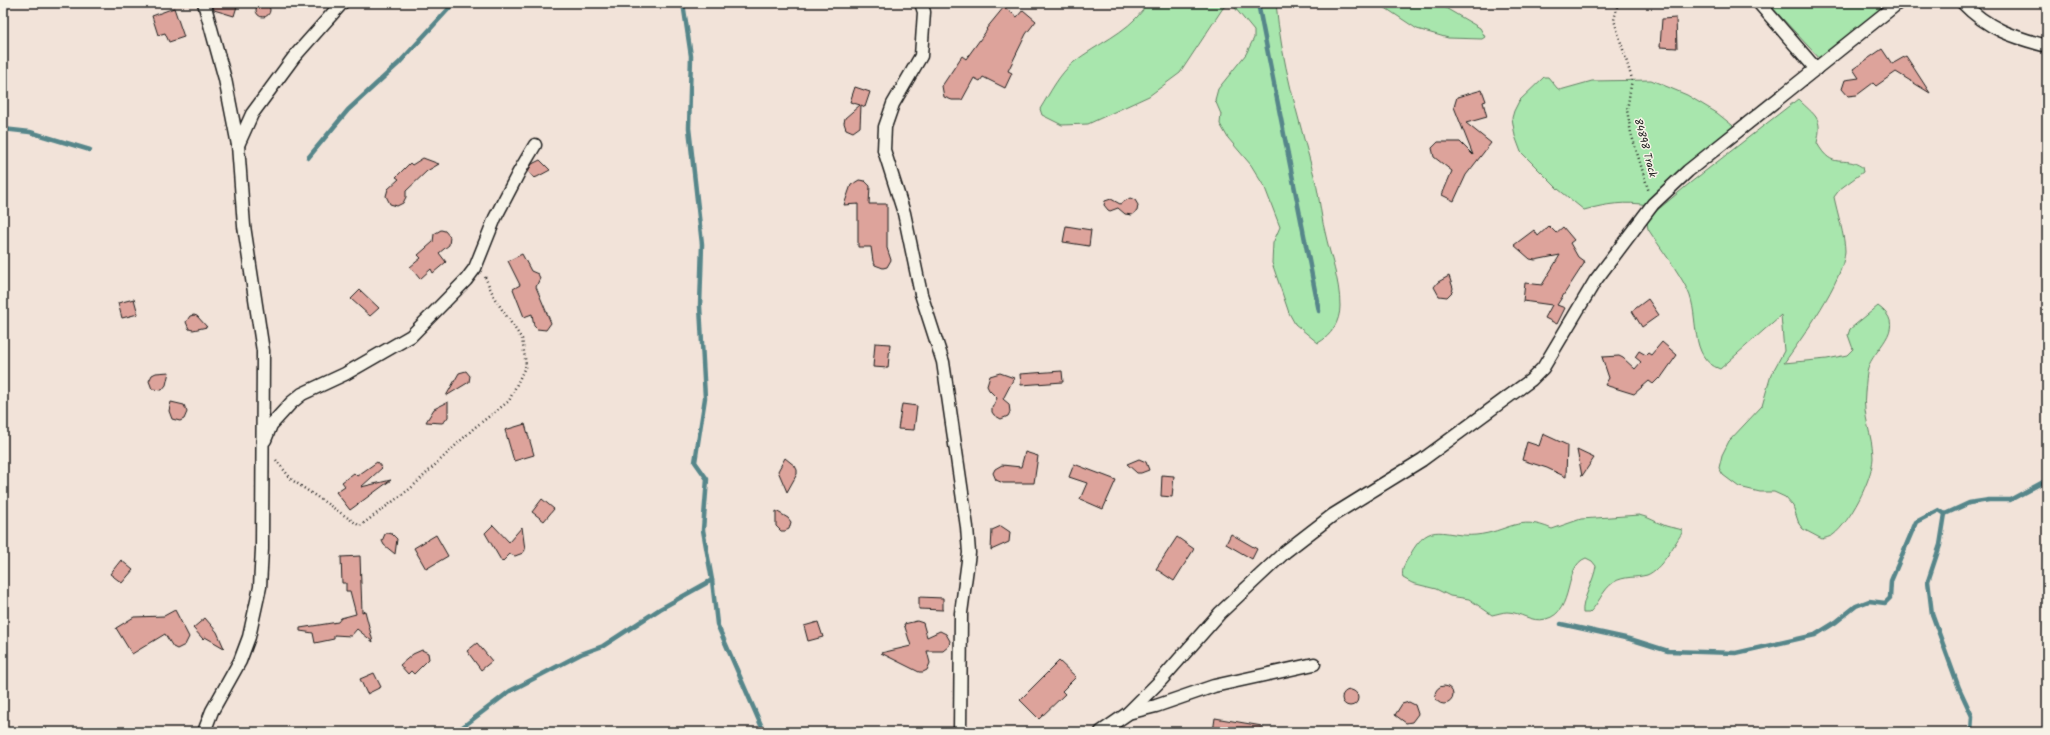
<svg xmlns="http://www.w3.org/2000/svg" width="2050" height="735" font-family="Kalam,sans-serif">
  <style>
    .green { fill: #a8e6ad; stroke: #628164 }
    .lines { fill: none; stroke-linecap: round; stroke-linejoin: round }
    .stream { stroke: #56868a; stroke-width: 4.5 }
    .building { fill: #dda39b; stroke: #1c1c1c }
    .minor-casing { stroke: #1c1c1c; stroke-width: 15 }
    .path { stroke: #1c1c1c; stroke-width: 2.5; stroke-dasharray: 1 3; stroke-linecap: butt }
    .minor { stroke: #f7f3e8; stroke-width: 12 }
    .labels { text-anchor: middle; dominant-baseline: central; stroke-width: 3; stroke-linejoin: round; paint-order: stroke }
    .street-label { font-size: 11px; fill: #1c1c1c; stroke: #f7f3e8 }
  </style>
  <rect width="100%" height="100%" fill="#f2e3d9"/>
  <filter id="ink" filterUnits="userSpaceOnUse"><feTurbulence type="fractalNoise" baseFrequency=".025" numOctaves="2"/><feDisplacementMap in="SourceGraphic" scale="8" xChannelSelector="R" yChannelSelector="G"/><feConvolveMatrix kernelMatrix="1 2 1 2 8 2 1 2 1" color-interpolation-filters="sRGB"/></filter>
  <g filter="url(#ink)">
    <!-- green -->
    <g class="green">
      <path d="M 1141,3 L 1276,3 C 1281,61 1298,116 1313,172 C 1319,191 1320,212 1325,232 C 1330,256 1340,280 1340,306 C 1340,322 1331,336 1318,343 L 1295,324 L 1289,313 L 1272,263 L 1273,243 L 1280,227 L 1265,188 L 1251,165 L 1228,138 L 1220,124 L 1221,114 L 1215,100 L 1218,89 L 1246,54 L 1254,38 L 1254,31 L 1235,8 L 1228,4 L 1223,8 L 1180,73 L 1149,96 L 1088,124 L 1062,125 L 1042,115 L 1040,109 C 1050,93 1059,74 1074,62 C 1097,44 1126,33 1143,10 Z"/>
      <path d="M 1378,3 L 1437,3 L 1480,28 L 1485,37 L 1482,39 L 1448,38 L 1417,29 Z"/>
      <path d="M 1768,3 L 1894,3 L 1821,60 Z"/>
      <path d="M 1544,77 L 1548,77 L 1557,88 L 1560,90 L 1592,81 L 1651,80 L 1687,95 L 1717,113 L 1737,129 L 1648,205 C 1625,201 1606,204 1584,210 L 1558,189 L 1521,152 L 1515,136 L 1512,118 L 1514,111 L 1519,101 Z"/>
      <path d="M 1798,99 C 1816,117 1823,117 1817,143 C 1833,172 1843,154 1862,167 L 1863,172 L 1840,189 L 1834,197 C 1837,212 1845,237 1845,251 C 1844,280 1802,338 1784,363 L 1827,359 L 1847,355 L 1853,349 L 1848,335 L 1850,329 L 1878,306 C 1907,326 1878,345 1869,365 C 1866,373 1866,384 1865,392 C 1862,416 1873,436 1873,458 C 1872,480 1850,522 1833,535 C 1830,537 1825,538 1822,539 L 1803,529 L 1799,524 L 1793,506 L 1785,497 L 1774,492 L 1760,492 L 1739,487 L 1723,475 L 1719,468 L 1722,455 L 1729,441 L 1762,406 L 1771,375 L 1784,351 L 1781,315 L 1720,369 C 1688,358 1700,316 1688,291 C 1678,270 1660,248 1648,229 L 1647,223 L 1649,217 L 1690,183 Z"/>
      <path d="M 1639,515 C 1649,517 1657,523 1666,526 C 1672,528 1677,528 1682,530 L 1682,533 C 1673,546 1662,569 1647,575 C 1636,578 1624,576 1614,582 C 1602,590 1599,604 1589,613 L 1583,613 C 1581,601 1594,581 1596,566 L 1592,561 L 1586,558 C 1563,566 1575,612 1546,619 C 1531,623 1521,612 1507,612 C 1503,612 1497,614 1492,615 L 1469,599 L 1450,596 L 1436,589 L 1412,583 L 1403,578 C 1401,569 1405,563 1410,555 C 1430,518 1445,538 1476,535 C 1508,532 1518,514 1552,529 L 1581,519 Z"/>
    </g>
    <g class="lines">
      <!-- stream -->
      <g class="stream">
        <path d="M 683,3 L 691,56 L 689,128 L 702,244 L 700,306 L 705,398 L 695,462 L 707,479 L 703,530 L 712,580 L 717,624 L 764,732"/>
        <path d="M 1258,3 L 1319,311"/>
        <path d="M 3,129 L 30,132 L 90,150"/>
        <path d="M 308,158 L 348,110 L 399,63 L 454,3"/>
        <path d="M 1561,624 L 1630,639 L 1668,651 L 1736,653 L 1815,635 L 1836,622 L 1856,606 L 1869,601 L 1885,603 L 1890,598 L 1891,581 L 1916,522 L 1939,510 L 1945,514"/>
        <path d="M 456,732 L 510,691 L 581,654 L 603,646 L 660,609 L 712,580"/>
        <path d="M 1971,732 L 1972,716 L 1959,688 L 1932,614 L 1928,581 L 1940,545 L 1945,514 L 1969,503 L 1989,500 L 2010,500 L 2047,480"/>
      </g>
    </g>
    <!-- building -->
    <g class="building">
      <circle cx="263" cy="10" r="7"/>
      <path d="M 212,3 L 238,3 L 234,16 L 214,10 Z"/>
      <path d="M 1004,7 L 1017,17 L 1023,10 L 1036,21 L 1026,34 L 1008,71 L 1012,73 L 1005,88 L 983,77 L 980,81 L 974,78 L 962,100 L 952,100 L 944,97 L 942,86 L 962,56 L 966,59 L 987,30 L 986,29 Z"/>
      <path d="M 174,8 L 184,37 L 169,42 L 165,33 L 158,35 L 152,16 Z"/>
      <path d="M 1676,18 L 1677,48 L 1660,47 L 1662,19 Z"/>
      <path d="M 1882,49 L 1892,64 L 1906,56 L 1930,93 L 1896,72 L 1876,86 L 1873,83 L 1857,95 L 1848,96 L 1842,89 L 1845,80 L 1859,78 L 1853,69 Z"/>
      <path d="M 855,87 L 870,92 L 865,107 L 861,105 L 860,127 L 853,132 L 846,129 L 844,123 L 845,118 L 860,105 L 850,102 Z"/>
      <path d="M 1482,90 L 1486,101 L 1483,102 L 1487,117 L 1466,123 L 1491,143 L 1466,175 L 1454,201 L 1442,195 L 1452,171 L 1434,157 L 1432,148 L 1438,142 L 1460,142 L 1473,155 L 1454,107 L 1457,97 Z"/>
      <path d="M 423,158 L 439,164 L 427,171 L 406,191 L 406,197 L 403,203 L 397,206 L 390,204 L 386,196 L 388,189 L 399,179 L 396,177 L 410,163 L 412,165 Z"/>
      <path d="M 540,160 L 550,170 L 537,177 L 534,178 L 528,171 L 532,164 Z"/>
      <path d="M 859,180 L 865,181 L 870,186 L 869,204 L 887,204 L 887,248 L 891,260 L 887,267 L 883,268 L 875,265 L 873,261 L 871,247 L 858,247 L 858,204 L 844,205 L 851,185 Z"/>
      <path d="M 1130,198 L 1135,200 L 1138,205 L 1137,211 L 1132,215 L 1125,214 L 1118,208 L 1110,211 L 1108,210 L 1104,205 L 1105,201 L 1111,199 L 1120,204 Z"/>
      <path d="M 1066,226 L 1091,230 L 1089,246 L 1063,242 Z"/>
      <path d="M 1549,226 L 1556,233 L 1563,227 L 1574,240 L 1570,243 L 1578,257 L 1585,262 L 1557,305 L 1565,308 L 1557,324 L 1545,318 L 1552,305 L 1523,301 L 1525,283 L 1542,285 L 1560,255 L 1535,260 L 1530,259 L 1514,245 L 1534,230 L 1538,236 Z"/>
      <path d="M 441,230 L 445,231 L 450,237 L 449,245 L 439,253 L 446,262 L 433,273 L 431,269 L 420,279 L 410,267 L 421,258 L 418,255 L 433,242 L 434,234 Z"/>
      <path d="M 522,254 L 531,271 L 538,274 L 540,278 L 536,287 L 551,323 L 546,330 L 537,329 L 534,326 L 532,314 L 524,317 L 513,289 L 520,285 L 508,261 Z"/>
      <path d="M 1449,276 L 1453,288 L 1452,292 L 1447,297 L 1439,296 L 1434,287 L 1438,282 Z"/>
      <path d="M 360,290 L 379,308 L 370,316 L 351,299 Z"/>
      <path d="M 134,299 L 138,314 L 122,318 L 118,303 Z"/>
      <path d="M 1648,299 L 1659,315 L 1642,327 L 1632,311 Z"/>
      <path d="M 194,315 L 197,316 L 207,327 L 193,330 L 189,329 L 186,322 L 190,316 Z"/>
      <path d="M 1662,342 L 1677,355 L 1660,379 L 1659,378 L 1653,384 L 1649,381 L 1634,394 L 1605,385 L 1609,378 L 1602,357 L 1619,356 L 1623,358 L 1635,369 L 1641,362 L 1635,357 L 1639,351 L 1646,355 L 1648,353 L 1651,355 Z"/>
      <path d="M 875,343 L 890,344 L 888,368 L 873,367 Z"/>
      <path d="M 466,371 L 470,376 L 469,382 L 446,396 L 459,373 Z"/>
      <path d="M 1062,371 L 1063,382 L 1021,385 L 1020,374 Z"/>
      <path d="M 169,372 L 166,385 L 162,390 L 152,389 L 149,381 L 152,375 L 156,373 Z"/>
      <path d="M 1000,373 L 1014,378 L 1003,399 L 1009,404 L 1010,412 L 1008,416 L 1001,419 L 994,415 L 992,412 L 992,408 L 997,398 L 989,390 L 987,386 L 990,376 Z"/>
      <path d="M 171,402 L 184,405 L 187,412 L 184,419 L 180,421 L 172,419 L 169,411 Z"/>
      <path d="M 448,402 L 448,417 L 445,421 L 442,423 L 426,422 L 434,409 Z"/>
      <path d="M 902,404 L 917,406 L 914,430 L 898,429 Z"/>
      <path d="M 525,424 L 534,455 L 514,461 L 505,430 Z"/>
      <path d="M 1543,434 L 1567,445 L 1566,477 L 1547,468 L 1522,460 L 1527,442 L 1539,446 Z"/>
      <path d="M 1577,450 L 1594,458 L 1582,476 Z"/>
      <path d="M 1025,452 L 1038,456 L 1034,483 L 1003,483 L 996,480 L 993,473 L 995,469 L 1002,465 L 1021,467 Z"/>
      <path d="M 785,458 L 795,466 L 797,470 L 797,474 L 787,492 L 778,471 Z"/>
      <path d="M 1139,459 L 1146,462 L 1149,470 L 1141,473 L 1137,473 L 1127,464 Z"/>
      <path d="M 377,462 L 382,468 L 361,487 L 391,480 L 350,510 L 336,492 L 345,486 L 342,482 L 354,473 L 357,476 Z"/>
      <path d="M 1074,464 L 1116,480 L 1103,509 L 1080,499 L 1087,483 L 1069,477 Z"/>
      <path d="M 1162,475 L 1174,476 L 1172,497 L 1161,496 Z"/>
      <path d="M 542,499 L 554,509 L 544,521 L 532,512 Z"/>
      <path d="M 776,511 L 788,518 L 791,522 L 789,529 L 785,531 L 781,531 L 776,526 Z"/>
      <path d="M 493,525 L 509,542 L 522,527 L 525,550 L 523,553 L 515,556 L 510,554 L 502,562 L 485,533 Z"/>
      <path d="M 1001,526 L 1010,532 L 1009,542 L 991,550 L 992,530 Z"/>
      <path d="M 388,533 L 392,534 L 397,539 L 395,554 L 384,545 L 382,541 L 385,534 Z"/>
      <path d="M 1231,534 L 1257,549 L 1252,559 L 1226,544 Z"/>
      <path d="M 436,535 L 448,556 L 426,569 L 414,548 Z"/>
      <path d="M 1177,537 L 1194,549 L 1174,581 L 1156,569 Z"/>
      <path d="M 360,556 L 362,612 L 365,611 L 373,642 L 357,629 L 351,636 L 334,635 L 334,639 L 315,643 L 313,633 L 300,631 L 300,628 L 338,622 L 341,618 L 356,614 L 350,591 L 346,591 L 346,583 L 342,583 L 341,557 Z"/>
      <path d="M 121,560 L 133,570 L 122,583 L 110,574 Z"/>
      <path d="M 919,597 L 943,598 L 943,610 L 919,609 Z"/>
      <path d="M 175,610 L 189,637 L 185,645 L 177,649 L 173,647 L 165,634 L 132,654 L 116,628 L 134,617 L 164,616 Z"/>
      <path d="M 205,618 L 217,632 L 224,648 L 205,637 L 203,639 L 193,628 Z"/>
      <path d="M 917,621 L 923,623 L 927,637 L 940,631 L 946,634 L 950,641 L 949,646 L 943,651 L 927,651 L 930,663 L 927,670 L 923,672 L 919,672 L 881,653 L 911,646 L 904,624 Z"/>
      <path d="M 818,622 L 823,637 L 808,641 L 804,626 Z"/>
      <path d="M 477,643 L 492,661 L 481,670 L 467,651 Z"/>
      <path d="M 422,650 L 428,653 L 429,659 L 414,674 L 411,671 L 408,674 L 400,665 L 413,654 Z"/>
      <path d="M 1059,661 L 1076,677 L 1062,691 L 1065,694 L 1039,719 L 1020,700 Z"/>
      <path d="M 374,673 L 381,687 L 367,694 L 360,679 Z"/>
      <circle cx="1444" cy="695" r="9"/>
      <circle cx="1350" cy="698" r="8"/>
      <path d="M 1409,702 L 1415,705 L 1418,714 L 1412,722 L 1406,723 L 1395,715 L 1402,704 Z"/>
      <path d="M 1215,718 L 1262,726 L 1261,732 L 1213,732 Z"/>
    </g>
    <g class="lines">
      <defs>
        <g id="minor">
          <path d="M 204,3 L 225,79 L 238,145 L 244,226 L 263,351 L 262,549 L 260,587 L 249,637 L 240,661 L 212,711 L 204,732"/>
          <path d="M 921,3 L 924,12 L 921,56 L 893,104 L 885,127 L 884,150 L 904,213 L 921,294 L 943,362 L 967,527 L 969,553 L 961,613 L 960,732"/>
          <path d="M 1759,3 L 1816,69"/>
          <path d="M 1963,3 C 1988,29 2013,37 2047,46"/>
          <path d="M 238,145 L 252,114 L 294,57 L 342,3"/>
          <path d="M 265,440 L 271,425 L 291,403 L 302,394 L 345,374 L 411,336 L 466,280 L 475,268 L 495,218 L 519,172 L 535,145"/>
          <path d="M 1128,713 L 1156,706 L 1214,686 L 1314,664"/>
          <path d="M 1101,732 L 1127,714 L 1161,680 L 1220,613 L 1285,552 L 1333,515 L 1422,460 L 1531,380 L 1543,368 L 1595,281 L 1653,204 L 1688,171 L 1898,3"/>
        </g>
      </defs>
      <!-- minor casing -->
      <use href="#minor" class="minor-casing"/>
      <!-- path -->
      <g class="path">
        <path d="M 1618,3 L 1614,20 L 1632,79 L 1627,110 L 1631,133 L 1649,192"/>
        <path d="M 276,460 L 292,480 L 360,526 L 411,488 L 474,428 L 509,401 L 526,365 L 522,339 L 495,299 L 485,277"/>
      </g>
      <!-- minor -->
      <use href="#minor" class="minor"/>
    </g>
  </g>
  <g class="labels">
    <!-- street labels -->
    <g class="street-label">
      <text transform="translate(1645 148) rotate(75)">84898 Track</text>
    </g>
  </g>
  <!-- margin -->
  <rect width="2050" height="735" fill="none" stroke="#f7f3e8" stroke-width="16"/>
  <rect x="8" y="8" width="2034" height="719" fill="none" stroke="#1c1c1c" stroke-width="1.5" filter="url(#ink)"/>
</svg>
